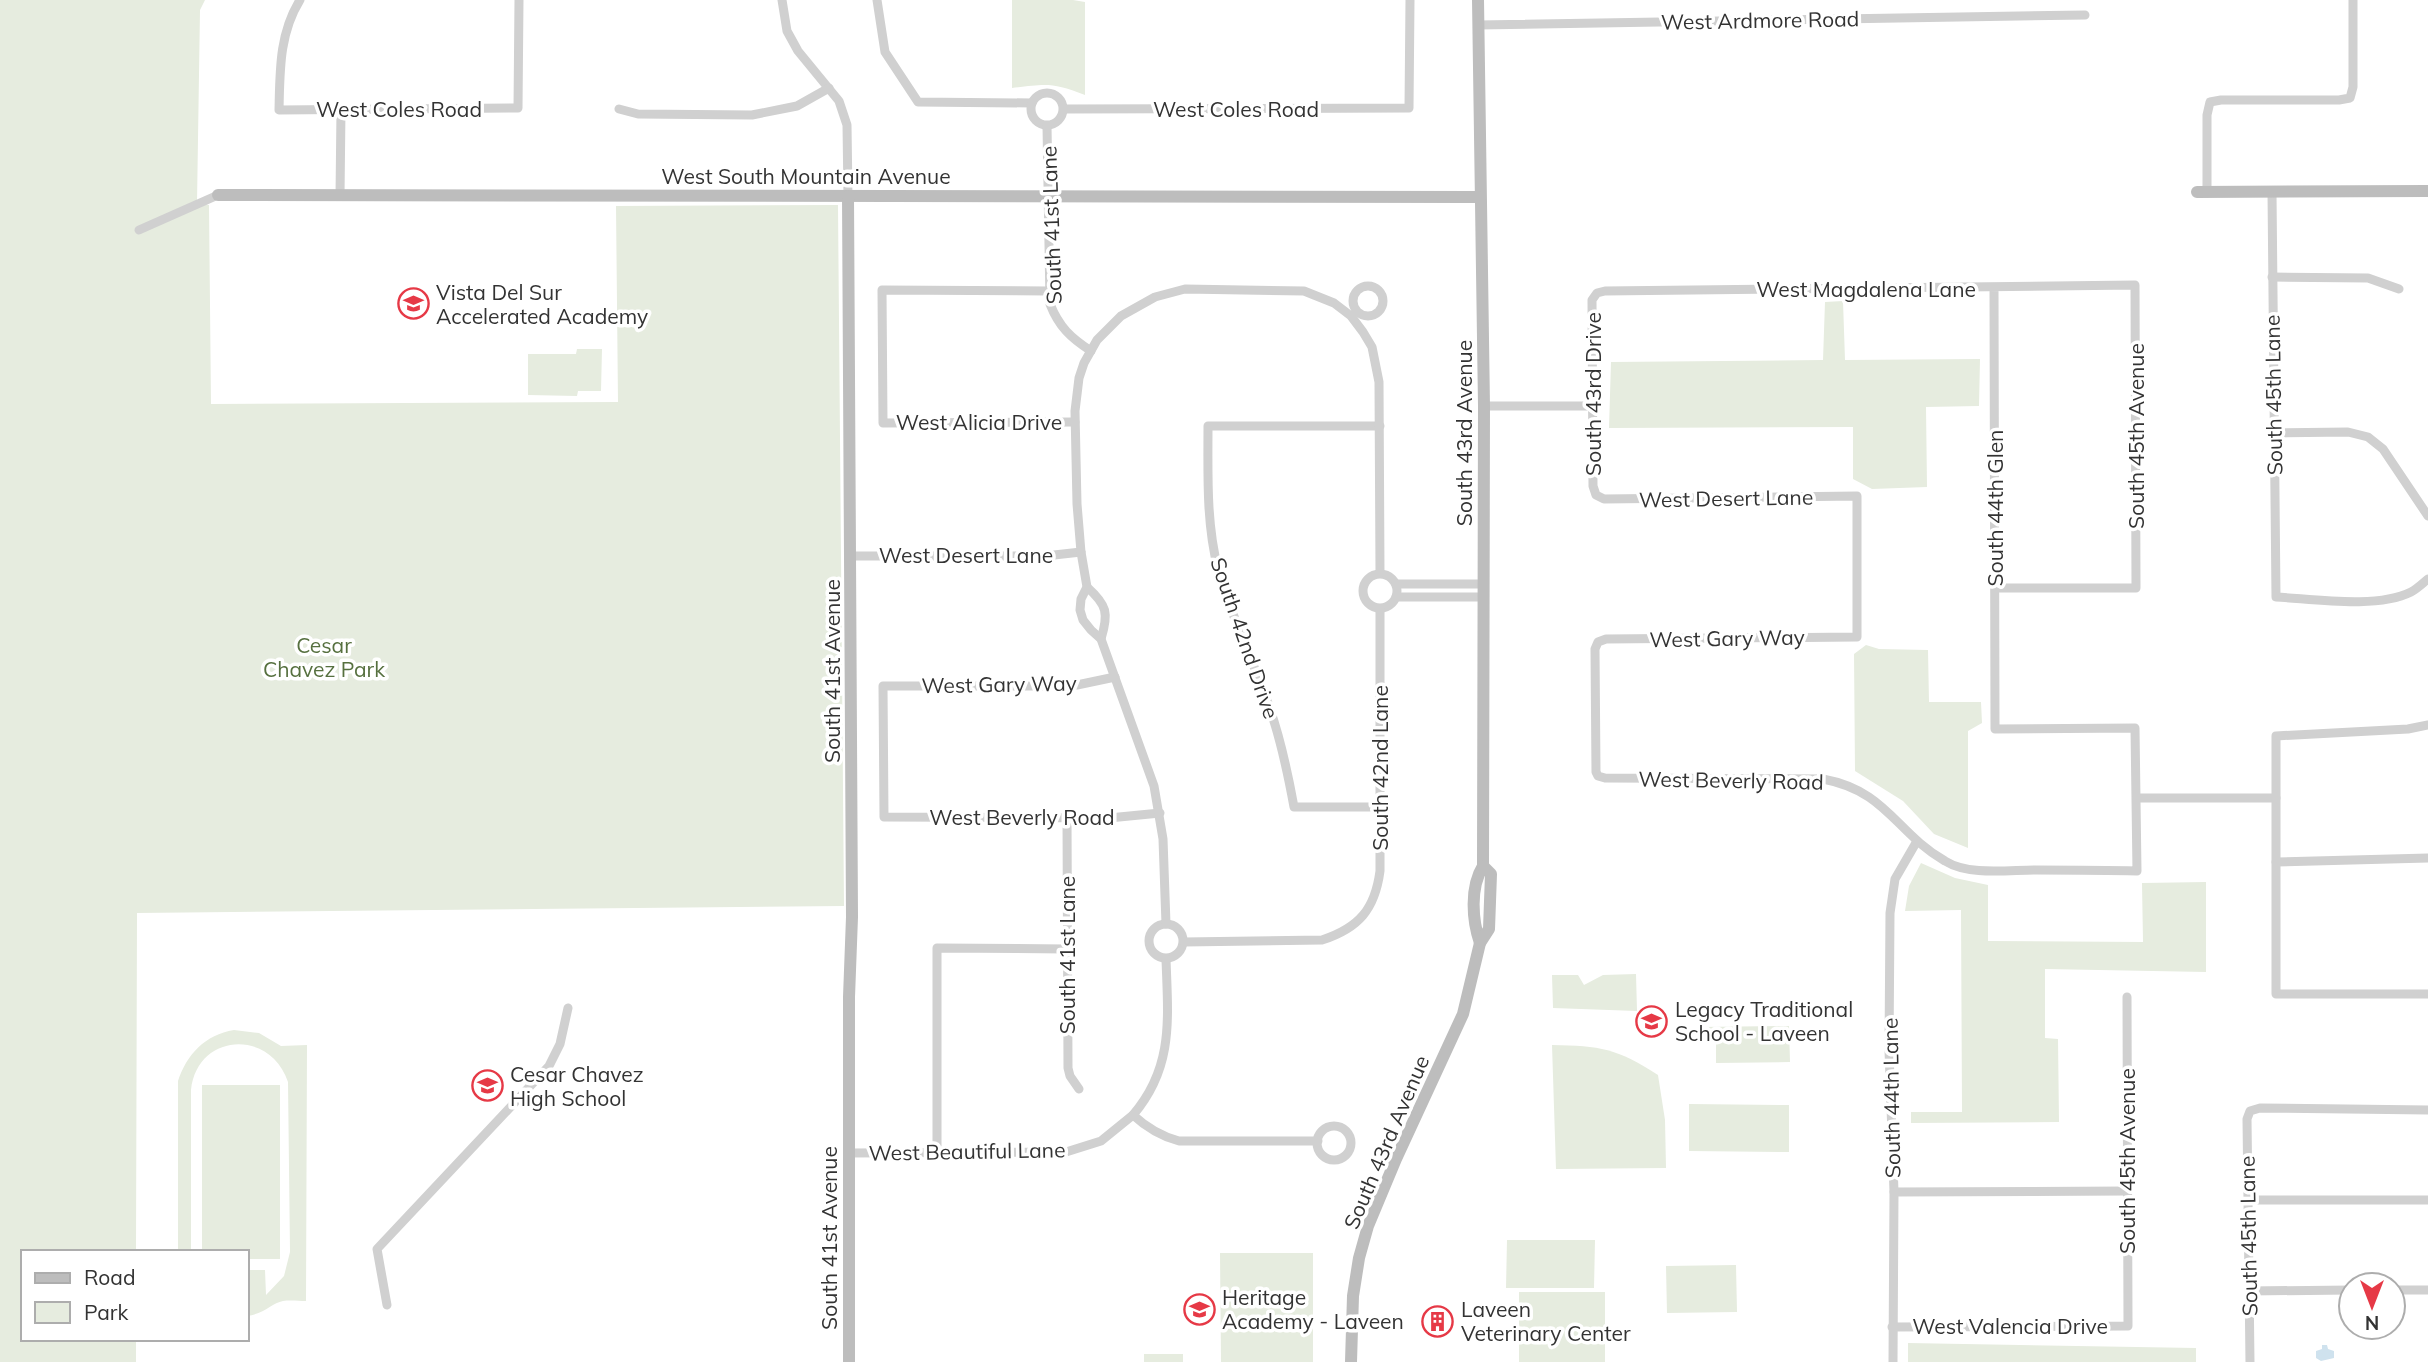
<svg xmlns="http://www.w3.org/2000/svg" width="2428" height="1362" font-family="Mulish,sans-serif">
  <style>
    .green { fill: #e6ecdf }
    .water { fill: #cfe2ee }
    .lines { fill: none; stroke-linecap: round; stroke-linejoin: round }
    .street { stroke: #d0d0d0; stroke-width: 9 }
    .secondary { stroke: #bdbdbd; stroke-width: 12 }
    .labels { text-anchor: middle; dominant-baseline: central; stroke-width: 7; stroke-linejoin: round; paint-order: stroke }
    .street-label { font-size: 21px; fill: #333; stroke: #fff }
    .poi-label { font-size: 21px; fill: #333; stroke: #fff; text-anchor: start }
    .park-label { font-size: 21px; fill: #56703f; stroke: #fff }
  </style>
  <rect width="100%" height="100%" fill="#fff"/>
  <!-- green -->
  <g class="green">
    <path d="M 0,0 L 205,0 L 200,10 L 197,203 L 209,205 L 211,404 L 618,402 L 616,206 L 838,205 L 844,906 L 137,913 L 136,1252 L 23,1252 L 23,1339 L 136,1339 L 136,1362 L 0,1362 Z"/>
    <path d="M 1012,0 L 1073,0 L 1085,2 L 1085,95 C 1052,82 1046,84 1012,88 Z"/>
    <path d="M 1843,301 L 1845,360 L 1980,359 L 1979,406 L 1926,407 L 1927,487 L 1872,489 L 1853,479 L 1853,427 L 1609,428 L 1611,362 L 1823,360 L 1825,302 Z"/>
    <path d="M 577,349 L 602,349 L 601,391 L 578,391 L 577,396 L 528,395 L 528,354 L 576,354 Z"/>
    <path d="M 1866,645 L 1879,649 L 1928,650 L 1929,702 L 1981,702 L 1982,723 L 1968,731 L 1968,848 L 1934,834 L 1903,801 L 1855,771 L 1854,654 Z"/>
    <path d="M 1921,863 L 1955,878 L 1988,885 L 1988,941 L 2143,942 L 2142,883 L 2206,882 L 2206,972 L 2045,969 L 2045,1038 L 2058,1039 L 2059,1122 L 1911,1123 L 1911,1112 L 1962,1112 L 1961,910 L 1905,911 L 1909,886 Z"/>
    <path d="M 1636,974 L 1637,1011 L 1553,1008 L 1552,975 L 1578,975 L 1584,985 L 1603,975 Z"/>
    <path d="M 1789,1026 L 1790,1062 L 1716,1063 L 1716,1037 L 1701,1037 L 1700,1027 Z"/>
    <path d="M 234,1030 L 259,1033 L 281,1046 L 307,1045 L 306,1301 C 299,1301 290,1300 283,1301 C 272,1303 264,1314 247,1316 L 247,1270 L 265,1270 L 266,1295 L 284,1276 L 290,1252 L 288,1082 C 270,1028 197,1033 191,1090 L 191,1252 L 178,1252 L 178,1081 C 187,1054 205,1035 234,1030 Z"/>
    <path d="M 1552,1045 C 1601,1046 1616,1048 1658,1075 L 1665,1120 L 1666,1168 L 1556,1169 Z"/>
    <path d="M 202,1085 L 280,1085 L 280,1259 L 247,1259 L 247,1252 L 202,1252 Z"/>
    <path d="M 1689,1104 L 1789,1105 L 1789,1152 L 1689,1151 Z"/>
    <path d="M 1507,1240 L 1595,1240 L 1594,1288 L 1506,1288 Z"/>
    <path d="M 1220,1253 L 1313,1253 L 1313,1362 L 1221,1362 Z"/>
    <path d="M 1736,1265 L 1737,1312 L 1667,1313 L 1666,1266 Z"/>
    <rect x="1519" y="1292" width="86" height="70"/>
    <path d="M 1908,1343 L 2196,1348 L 2196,1362 L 1908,1362 Z"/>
    <rect x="1144" y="1354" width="39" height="8"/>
  </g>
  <!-- water -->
  <path class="water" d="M 2322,1345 L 2327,1345 L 2328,1349 L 2334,1351 L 2334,1358 L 2321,1361 L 2316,1358 L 2316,1351 L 2322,1349 Z"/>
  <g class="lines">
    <!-- street -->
    <g class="street">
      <path d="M 300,0 C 279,34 280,71 279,110 L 518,108 L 519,0"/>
      <path d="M 782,0 L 787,31 L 798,51 L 839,101 L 847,125 L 848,196"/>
      <path d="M 877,0 L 885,52 L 918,102 L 1032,103"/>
      <path d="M 1478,25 L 2085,15"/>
      <circle cx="1047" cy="109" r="16"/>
      <path d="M 619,109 L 638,114 L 752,115 L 797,106 L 829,88"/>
      <path d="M 1064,109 L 1409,108 L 1410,0"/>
      <path d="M 1047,126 L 1050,304 C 1059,327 1071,338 1091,351"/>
      <path d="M 2272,192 L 2276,597 C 2314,599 2377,609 2411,592 C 2417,589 2423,583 2428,579"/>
      <path d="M 2207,193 L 2207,115 L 2210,102 L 2221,100 L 2339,100 L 2350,98 L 2353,87 L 2353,0"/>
      <path d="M 340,196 L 341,110"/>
      <path d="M 139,230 L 218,195"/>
      <path d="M 2272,277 L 2368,278 L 2399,289"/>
      <circle cx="1368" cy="301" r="15"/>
      <path d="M 1994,288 L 1995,729 L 2135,728 L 2137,871 C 2103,870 2069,870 2035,870 C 2008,870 1969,876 1945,861 C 1895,832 1887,791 1823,779 L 1605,778 L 1598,776 L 1596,772 L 1595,649 L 1598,642 L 1606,639 L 1857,637 L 1857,496 L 1604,499 L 1596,495 L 1593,486 L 1592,300 L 1597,293 L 1605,291 L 2135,285 L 2136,588 L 1996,588"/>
      <path d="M 1049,291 L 882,290 L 883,423 L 1075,422"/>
      <path d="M 1484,406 L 1593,406"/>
      <path d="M 1380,426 L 1208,426 C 1208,473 1206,523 1218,569 C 1231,617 1254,662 1270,709 C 1281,741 1288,774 1294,807 L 1381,807"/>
      <path d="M 2274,433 L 2348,432 L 2368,437 L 2383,449 L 2428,516"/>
      <path d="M 851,556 L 1045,556 L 1081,552"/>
      <circle cx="1380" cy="591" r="17"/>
      <path d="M 1396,584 L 1484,584"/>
      <path d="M 1087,587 C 1107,605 1109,613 1101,639"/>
      <path d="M 1396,597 L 1484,597"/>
      <path d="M 1115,677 L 1077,685 L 1057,686 L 883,686 L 884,817 L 1109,818 L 1160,813"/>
      <path d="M 2428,725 L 2408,729 L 2276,736 L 2276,994 L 2428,994"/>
      <path d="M 2137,798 L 2276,798"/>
      <path d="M 1067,818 L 1068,1068 L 1070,1076 L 1079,1089"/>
      <path d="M 2276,862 L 2428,858"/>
      <circle cx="1166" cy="941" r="17"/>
      <path d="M 1166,924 L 1163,839 L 1154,786 L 1101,639 L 1091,630 L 1083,620 L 1080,610 L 1081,599 L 1087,587 L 1081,552 L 1077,504 L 1075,411 L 1079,378 L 1084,363 L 1097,340 L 1121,316 L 1155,297 L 1185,289 L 1304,291 L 1334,303 L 1351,316 L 1363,332 L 1372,347 L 1379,382 L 1380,573"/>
      <path d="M 1184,942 L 1322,940 C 1359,928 1375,909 1380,871 L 1380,609"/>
      <path d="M 1133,1115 C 1174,1067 1168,1019 1166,959"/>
      <circle cx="1334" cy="1143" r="17"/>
      <path d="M 937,1152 L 937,948 L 1067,949"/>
      <path d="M 849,1153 L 1066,1152 L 1101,1141 L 1133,1115 C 1147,1128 1160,1136 1179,1141 L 1318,1141"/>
      <path d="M 1894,1192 L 2128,1191"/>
      <path d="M 2248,1200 L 2428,1200"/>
      <path d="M 2393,1290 L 2428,1290"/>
      <path d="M 2249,1291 L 2351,1290"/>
      <path d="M 387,1305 L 377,1249 L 549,1066 L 560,1044 L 568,1008"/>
      <path d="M 1892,1327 L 2128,1326 L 2127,997"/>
      <path d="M 1893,1362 L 1894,1192 L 1889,1050 L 1890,913 L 1895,879 L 1917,841"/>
      <path d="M 2250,1362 L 2247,1119 L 2250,1111 L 2260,1108 L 2428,1110"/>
    </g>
    <!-- secondary -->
    <g class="secondary">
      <path d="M 1478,0 L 1484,406 L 1483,866 C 1470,887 1472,920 1480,943"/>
      <path d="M 2197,192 L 2428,191"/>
      <path d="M 218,195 L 1480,197"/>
      <path d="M 848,196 L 852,917 L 849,997 L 849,1362"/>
      <path d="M 1351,1362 L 1353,1296 L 1359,1258 L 1368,1226 L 1396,1159 L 1463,1014 L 1480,943 L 1489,929 L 1491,874 L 1483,866"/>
    </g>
  </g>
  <!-- icons -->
  <defs>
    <symbol id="school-ring" viewBox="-11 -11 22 22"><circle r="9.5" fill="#fff" stroke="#e63946" stroke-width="1.5"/><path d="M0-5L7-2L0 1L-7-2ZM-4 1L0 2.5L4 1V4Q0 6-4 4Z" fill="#e63946"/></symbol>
    <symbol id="building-ring" viewBox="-11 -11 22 22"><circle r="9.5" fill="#fff" stroke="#e63946" stroke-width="1.5"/><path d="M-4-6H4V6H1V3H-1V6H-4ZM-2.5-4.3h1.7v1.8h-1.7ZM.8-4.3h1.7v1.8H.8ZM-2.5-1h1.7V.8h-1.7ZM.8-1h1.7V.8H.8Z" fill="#e63946"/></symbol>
  </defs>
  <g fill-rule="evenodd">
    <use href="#school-ring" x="396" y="286" width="35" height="35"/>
    <use href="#school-ring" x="1634" y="1004" width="35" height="35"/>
    <use href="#school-ring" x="470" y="1068" width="35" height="35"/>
    <use href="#school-ring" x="1182" y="1292" width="35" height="35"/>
    <use href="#building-ring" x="1420" y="1304" width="35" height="35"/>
  </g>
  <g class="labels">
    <!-- street labels -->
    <g class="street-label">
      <text transform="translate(1760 20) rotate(-1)">West Ardmore Road</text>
      <text x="399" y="109">West Coles Road</text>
      <text x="1236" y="109">West Coles Road</text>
      <text x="806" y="176">West South Mountain Avenue</text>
      <text transform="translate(1051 225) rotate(-92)">South 41st Lane</text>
      <text x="1866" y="289">West Magdalena Lane</text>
      <text transform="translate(1593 394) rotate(-90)">South 43rd Drive</text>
      <text transform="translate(2273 395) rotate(-91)">South 45th Lane</text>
      <text x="979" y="422">West Alicia Drive</text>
      <text transform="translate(1464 433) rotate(-90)">South 43rd Avenue</text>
      <text transform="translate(2136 436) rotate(-90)">South 45th Avenue</text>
      <text transform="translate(1726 498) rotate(-1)">West Desert Lane</text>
      <text transform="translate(1995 508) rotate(-90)">South 44th Glen</text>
      <text x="966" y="555">West Desert Lane</text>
      <text transform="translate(1245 638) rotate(71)">South 42nd Drive</text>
      <text transform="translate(1727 638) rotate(-1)">West Gary Way</text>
      <text transform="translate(832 671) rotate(-90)">South 41st Avenue</text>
      <text transform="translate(999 684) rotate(-1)">West Gary Way</text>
      <text transform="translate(1380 768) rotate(-90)">South 42nd Lane</text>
      <text transform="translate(1731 780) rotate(1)">West Beverly Road</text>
      <text x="1022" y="817">West Beverly Road</text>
      <text transform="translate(1067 955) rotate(-90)">South 41st Lane</text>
      <text transform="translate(1891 1098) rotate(-91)">South 44th Lane</text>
      <text transform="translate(1386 1142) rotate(-67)">South 43rd Avenue</text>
      <text transform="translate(967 1151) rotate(-1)">West Beautiful Lane</text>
      <text transform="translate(2127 1161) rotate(-90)">South 45th Avenue</text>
      <text transform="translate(2248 1236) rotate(-91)">South 45th Lane</text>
      <text transform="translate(829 1238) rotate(-90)">South 41st Avenue</text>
      <text x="2010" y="1326">West Valencia Drive</text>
    </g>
    <!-- poi labels -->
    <g class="poi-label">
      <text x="436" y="292">Vista Del Sur<tspan x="436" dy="24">Accelerated Academy</tspan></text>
      <text x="1675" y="1009">Legacy Traditional<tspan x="1675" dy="24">School - Laveen</tspan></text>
      <text x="510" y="1074">Cesar Chavez<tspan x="510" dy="24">High School</tspan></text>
      <text x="1222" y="1297">Heritage<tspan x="1222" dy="24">Academy - Laveen</tspan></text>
      <text x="1461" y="1309">Laveen<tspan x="1461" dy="24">Veterinary Center</tspan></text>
    </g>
    <!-- park labels -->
    <g class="park-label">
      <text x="324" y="645">Cesar<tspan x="324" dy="24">Chavez Park</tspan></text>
    </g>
  </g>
  <!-- legend -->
  <rect x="21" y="1250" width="228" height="91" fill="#ffffff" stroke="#adadad" stroke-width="2"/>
  <rect x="35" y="1273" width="35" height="10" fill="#bdbdbd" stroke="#adadad" stroke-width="2"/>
  <text x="84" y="1285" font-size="21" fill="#333333">Road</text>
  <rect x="35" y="1302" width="35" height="21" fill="#e6ecdf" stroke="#adadad" stroke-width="2"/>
  <text x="84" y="1320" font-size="21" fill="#333333">Park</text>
  <!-- north arrow -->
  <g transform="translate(2372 1306) rotate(180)"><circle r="33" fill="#ffffff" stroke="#adadad" stroke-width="2"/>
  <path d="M0-5L12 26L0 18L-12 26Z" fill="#e63946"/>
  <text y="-10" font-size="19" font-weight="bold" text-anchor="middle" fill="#333333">N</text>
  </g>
</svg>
